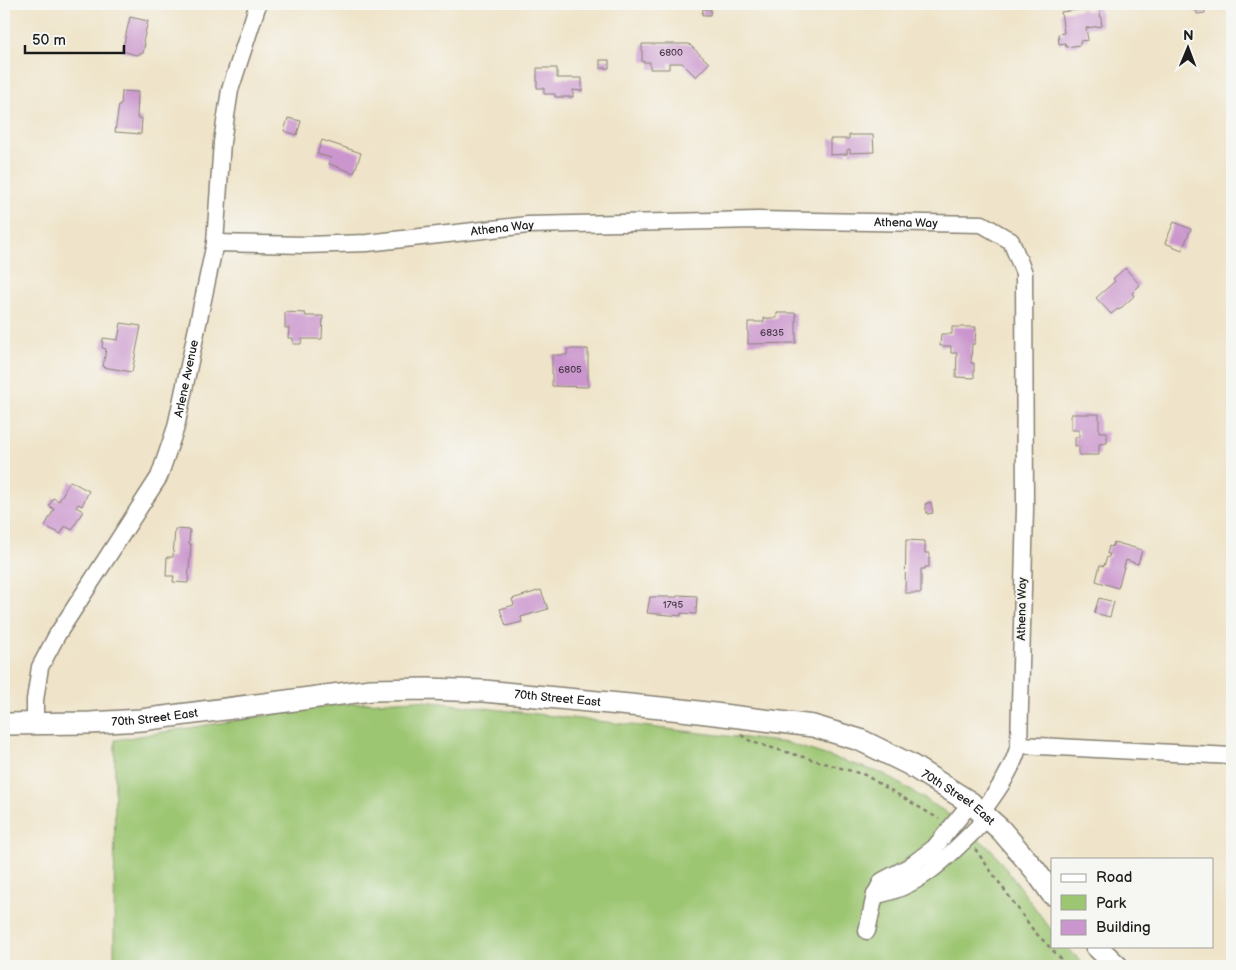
<svg xmlns="http://www.w3.org/2000/svg" width="1236" height="970" font-family="'Balsamiq Sans',sans-serif">
  <style>
    .green { fill: #9dc672; stroke: #5c7147 }
    .building { fill: #cb96ce }
    .lines { fill: none; stroke-linecap: round; stroke-linejoin: round }
    .minor-casing { stroke: #868072; stroke-width: 19 }
    .major-casing { stroke: #868072; stroke-width: 24 }
    .path { stroke: #868072; stroke-width: 2.5; stroke-dasharray: 4 4; stroke-linecap: butt }
    .minor { stroke: #fff; stroke-width: 16 }
    .major { stroke: #fff; stroke-width: 21 }
    .labels { text-anchor: middle; dominant-baseline: central; stroke-width: 4; stroke-linejoin: round; paint-order: stroke }
    .number-label { font-size: 10px; fill: #483a48 }
    .street-label { font-size: 12px; fill: #1c1c1c; stroke: #f6f6f2 }
  </style>
  <rect width="100%" height="100%" fill="#f6f6f2"/>
  <filter id="ink" filterUnits="userSpaceOnUse"><feTurbulence type="fractalNoise" baseFrequency=".02" numOctaves="2"/><feDisplacementMap in="SourceGraphic" scale="10" xChannelSelector="R" yChannelSelector="G"/><feConvolveMatrix kernelMatrix="1 2 1 2 8 2 1 2 1" color-interpolation-filters="sRGB"/></filter>
  <filter id="wash" filterUnits="userSpaceOnUse"><feTurbulence type="fractalNoise" baseFrequency=".0096" numOctaves="4" result="noise"/><feDisplacementMap in="SourceGraphic" scale="20" xChannelSelector="R" yChannelSelector="G"/><feGaussianBlur stdDeviation="1.12" result="paint"/><feColorMatrix in="noise" values="0 0 0 0 0 0 0 0 0 0 0 0 0 0 0 0 0 1.4 0 .05"/><feComposite in="paint" operator="in"/></filter>
  <g filter="url(#wash)">
    <rect width="100%" height="100%" fill="#efe4c9"/>
    <!-- green -->
    <path class="green" d="M 415,700 L 788,743 L 884,774 L 944,811 L 992,850 L 1052,931 L 1052,946 L 1065,946 L 1086,966 L 114,966 L 115,740 L 330,705 Z"/>
    <g id="blocks">
      <!-- building -->
      <g class="building">
        <path d="M 1092,4 L 1099,4 L 1102,26 L 1086,28 L 1088,40 L 1080,41 L 1080,45 L 1066,47 L 1065,43 L 1059,44 L 1058,34 L 1064,33 L 1061,12 L 1084,9 L 1084,11 L 1093,10 Z"/>
        <path d="M 1204,6 L 1205,13 L 1197,14 L 1196,7 Z"/>
        <path d="M 703,9 L 711,9 L 710,15 L 702,15 Z"/>
        <path d="M 130,17 L 148,21 L 143,42 L 145,43 L 143,53 L 136,55 L 122,51 Z"/>
        <path d="M 642,44 L 689,44 L 709,63 L 696,77 L 682,63 L 669,63 L 669,69 L 650,69 L 650,62 L 642,62 Z"/>
        <rect x="600" y="60" width="9" height="8"/>
        <path d="M 537,68 L 557,68 L 557,78 L 582,78 L 582,91 L 573,90 L 573,97 L 555,97 L 555,94 L 544,94 L 544,88 L 537,88 Z"/>
        <path d="M 122,91 L 138,92 L 137,118 L 142,118 L 141,134 L 115,132 L 119,105 L 121,105 Z"/>
        <path d="M 288,118 L 301,121 L 297,135 L 284,131 Z"/>
        <path d="M 849,135 L 873,135 L 874,152 L 850,153 L 850,149 L 847,150 L 847,154 L 830,155 L 830,139 L 849,139 Z"/>
        <path d="M 322,140 L 361,153 L 354,173 L 329,164 L 331,158 L 317,154 Z"/>
        <path d="M 1174,222 L 1191,229 L 1182,250 L 1165,243 Z"/>
        <path d="M 1125,268 L 1140,285 L 1132,293 L 1134,296 L 1119,310 L 1118,309 L 1111,314 L 1096,298 L 1115,281 L 1113,279 Z"/>
        <path d="M 285,312 L 305,313 L 306,316 L 323,316 L 322,339 L 302,339 L 301,344 L 293,344 L 293,338 L 288,338 L 289,328 L 285,328 Z"/>
        <path d="M 777,313 L 796,313 L 796,343 L 748,344 L 748,322 L 764,322 L 764,318 L 777,318 Z"/>
        <path d="M 121,323 L 141,326 L 132,372 L 103,367 L 106,349 L 102,348 L 103,338 L 118,340 Z"/>
        <path d="M 952,327 L 976,327 L 975,344 L 972,344 L 971,363 L 974,363 L 974,378 L 956,377 L 957,353 L 951,353 L 951,346 L 940,346 L 941,334 L 952,334 Z"/>
        <path d="M 567,349 L 588,349 L 588,387 L 552,386 L 552,355 L 567,355 Z"/>
        <path d="M 1071,414 L 1099,414 L 1099,432 L 1107,432 L 1107,443 L 1099,444 L 1099,455 L 1079,455 L 1079,446 L 1075,446 L 1075,437 L 1079,437 L 1079,430 L 1071,430 Z"/>
        <path d="M 70,481 L 89,491 L 82,506 L 78,504 L 76,507 L 83,511 L 72,530 L 65,526 L 61,534 L 45,526 L 54,509 L 49,506 L 53,498 L 59,501 Z"/>
        <path d="M 931,502 L 933,513 L 927,514 L 925,504 Z"/>
        <path d="M 175,529 L 190,530 L 189,544 L 191,544 L 188,583 L 173,582 L 174,576 L 166,576 L 167,557 L 173,557 Z"/>
        <path d="M 906,540 L 925,541 L 925,553 L 929,553 L 929,567 L 925,567 L 925,569 L 921,569 L 921,593 L 905,593 Z"/>
        <path d="M 1114,542 L 1142,550 L 1138,564 L 1126,560 L 1118,588 L 1096,581 L 1100,565 L 1104,566 L 1107,557 L 1109,557 L 1110,554 L 1107,554 L 1109,546 L 1112,547 Z"/>
        <path d="M 541,590 L 548,609 L 521,617 L 522,622 L 506,626 L 500,609 L 514,605 L 512,599 Z"/>
        <path d="M 678,595 L 697,596 L 696,614 L 681,613 L 681,616 L 647,613 L 650,597 L 677,597 Z"/>
        <path d="M 1099,598 L 1114,602 L 1110,617 L 1094,613 Z"/>
      </g>
    </g>
  </g>
  <g filter="url(#ink)">
    <use href="#blocks" fill-opacity="0" stroke="#868072" stroke-width="1"/>
    <g class="lines">
      <defs>
        <g id="minor">
          <path id="s1" d="M 215,243 L 305,245 L 367,243 L 528,225 L 758,220 L 982,224 L 1011,241 L 1024,273 L 1025,508 L 1019,745 C 1012,771 998,790 982,812"/>
          <path id="s2" d="M 35,724 L 35,700 L 40,667 L 57,635 L 159,477 L 176,427 L 215,243 L 222,142 L 230,90 L 258,4"/>
          <path d="M 1019,745 L 1232,756"/>
          <path d="M 875,895 C 923,888 955,849 988,817"/>
          <path d="M 867,931 L 875,895 L 882,881 L 910,866 L 934,848 L 971,803"/>
        </g>
        <g id="major">
          <path id="s3" d="M 4,724 L 90,723 L 141,720 L 371,690 L 427,689 L 484,691 L 682,710 L 813,726 L 860,740 L 909,764 L 971,803 L 1001,830 L 1035,870 L 1052,894"/>
          <path d="M 1096,946 L 1117,966"/>
        </g>
      </defs>
      <!-- minor casing -->
      <use href="#minor" class="minor-casing"/>
      <!-- major casing -->
      <use href="#major" class="major-casing"/>
      <!-- path -->
      <g class="path">
        <path d="M 741,735 L 752,742 L 865,775 L 939,819"/>
        <path d="M 975,849 L 1034,931 L 1068,966"/>
      </g>
      <!-- minor -->
      <use href="#minor" class="minor"/>
      <!-- major -->
      <use href="#major" class="major"/>
    </g>
  </g>
  <g class="labels">
    <!-- number labels -->
    <g class="number-label">
      <text x="671" y="53">6800</text>
      <text x="772" y="333">6835</text>
      <text x="570" y="370">6805</text>
      <text x="673" y="605">1795</text>
    </g>
    <!-- street labels -->
    <g class="street-label">
      <text stroke="none"><textPath href="#s1" startOffset="692">Athena Way</textPath></text>
      <text stroke="none"><textPath href="#s1" startOffset="288">Athena Way</textPath></text>
      <text stroke="none"><textPath href="#s2" startOffset="384">Arlene Avenue</textPath></text>
      <text transform="translate(1022 609) rotate(-89)">Athena Way</text>
      <text stroke="none"><textPath href="#s3" startOffset="556">70th Street East</textPath></text>
      <text stroke="none"><textPath href="#s3" startOffset="151">70th Street East</textPath></text>
      <text stroke="none"><textPath href="#s3" startOffset="976">70th Street East</textPath></text>
    </g>
  </g>
  <!-- margin -->
  <rect width="1236" height="970" fill="none" stroke="#f6f6f2" stroke-width="20"/>
  <!-- legend -->
  <rect x="1051" y="858" width="162" height="90" fill="#f6f6f2" stroke="#9f9f9c"/>
  <rect x="1061" y="874" width="25" height="8" fill="#ffffff" stroke="#9f9f9c"/>
  <text x="1096" y="882" font-size="15" fill="#1c1c1c">Road</text>
  <rect x="1061" y="895" width="25" height="15" fill="#9dc672" stroke="#9f9f9c"/>
  <text x="1096" y="908" font-size="15" fill="#1c1c1c">Park</text>
  <rect x="1061" y="920" width="25" height="15" fill="#cb96ce" stroke="#9f9f9c"/>
  <text x="1096" y="932" font-size="15" fill="#1c1c1c">Building</text>
  <!-- north arrow -->
  <g transform="translate(1188 48) rotate(1)" stroke="#f6f6f2" stroke-width="4" paint-order="stroke">
  <path d="M0-4L9 19L0 12L-9 19Z" fill="#1c1c1c"/>
  <text y="-8" font-size="14" font-weight="bold" text-anchor="middle" fill="#1c1c1c">N</text>
  </g>
  <!-- scale -->
  <path d="M25 45v8h99v-8" fill="none" stroke="#1c1c1c" stroke-width="2.5"/>
  <text x="32" y="45" font-size="15" fill="#1c1c1c" stroke="#f6f6f2" stroke-width="4" paint-order="stroke">50 m</text>
</svg>
